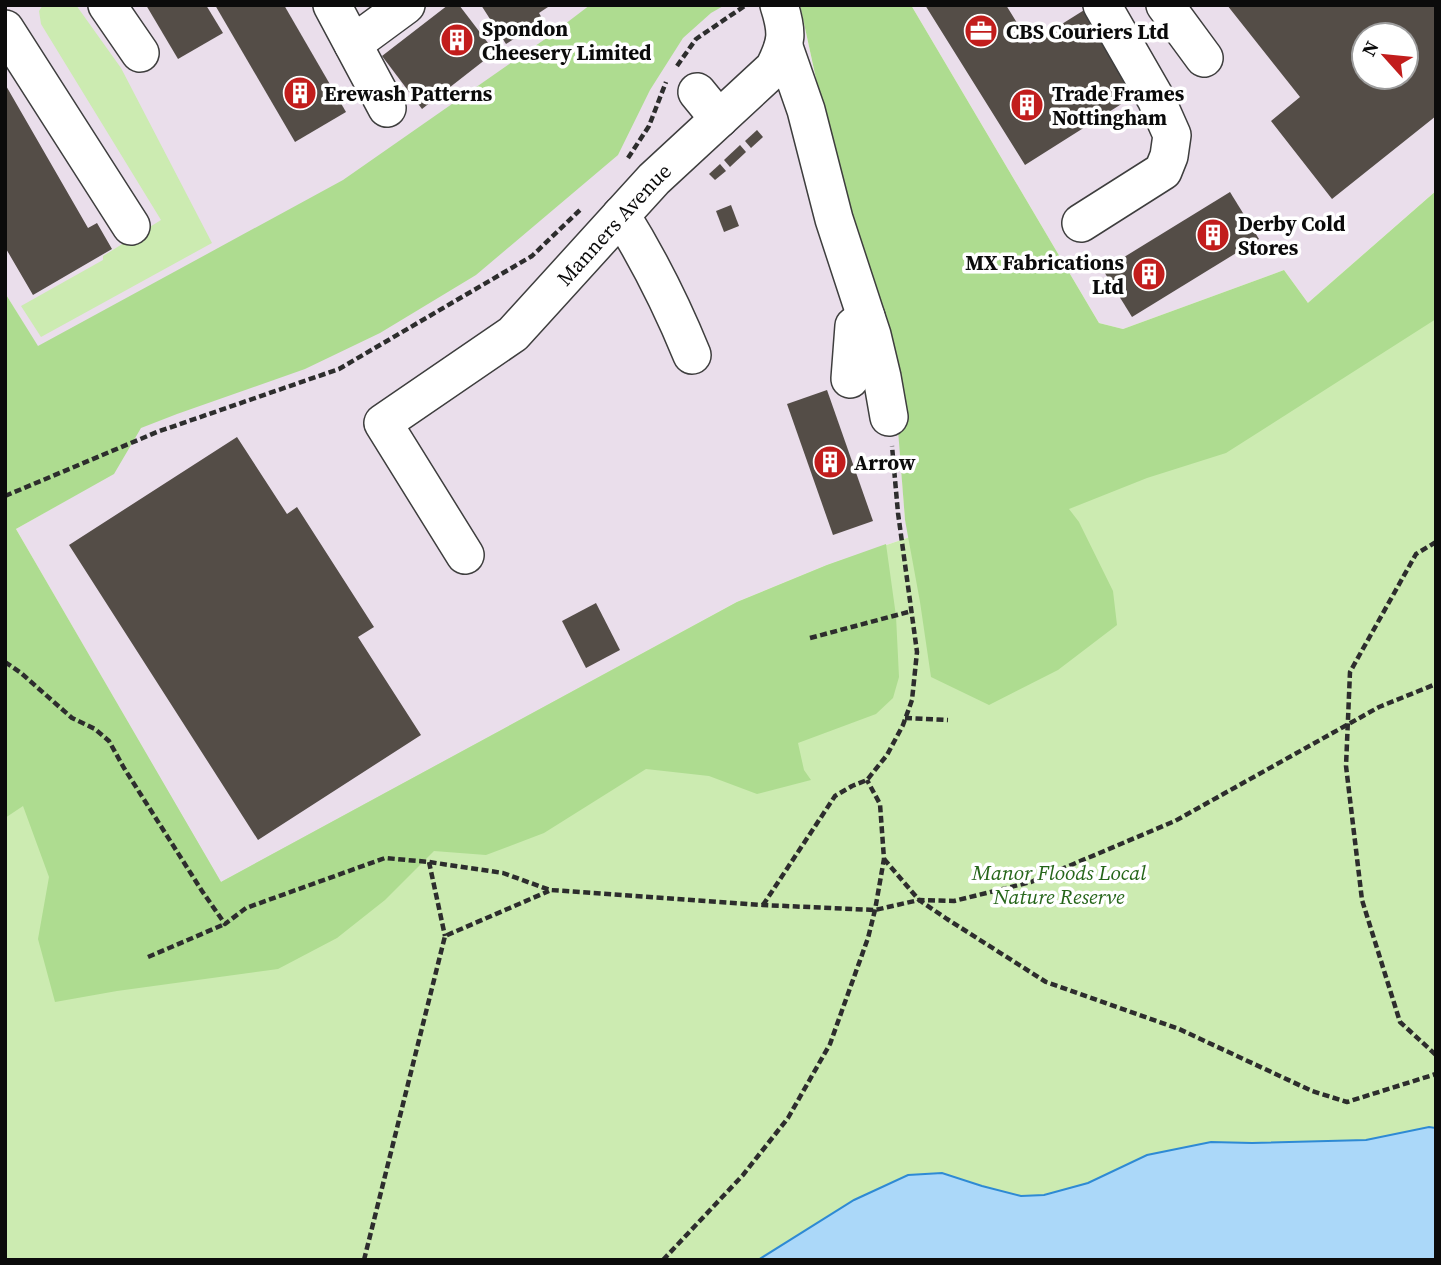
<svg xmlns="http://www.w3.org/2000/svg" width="1441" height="1265" font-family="'Source Serif 4',serif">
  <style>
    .industrial { fill: #eadeeb; fill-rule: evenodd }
    .green { fill: #ccebb1 }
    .forest { fill: #aedc90 }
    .water { fill: #abd8f9; stroke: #2e8ad4; stroke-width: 2 }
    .building { fill: #544d47; fill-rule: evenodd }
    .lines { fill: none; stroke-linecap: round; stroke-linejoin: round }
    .minor-casing { stroke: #3e3e3e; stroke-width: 40 }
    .path { stroke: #2d2d2d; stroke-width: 4.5; stroke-dasharray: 7 3.5; stroke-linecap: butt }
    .minor { stroke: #fff; stroke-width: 37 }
    .labels { text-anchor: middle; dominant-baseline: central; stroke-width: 7; stroke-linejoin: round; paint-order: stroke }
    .poi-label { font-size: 21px; font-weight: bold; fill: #0b0b0b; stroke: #fff; text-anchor: start }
    .street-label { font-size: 21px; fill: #0b0b0b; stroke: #fff }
    .park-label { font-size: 21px; font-style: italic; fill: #256519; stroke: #fff }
  </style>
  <rect width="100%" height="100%" fill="#fffce9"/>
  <!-- industrial -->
  <g class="industrial">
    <path d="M 5,5 L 800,5 L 838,180 L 895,377 L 905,520 L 910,537 L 827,565 L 737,602 L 221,883 L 16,529 L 114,473 L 5,293 Z"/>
    <path d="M 911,5 L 1436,5 L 1436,191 L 1308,303 L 1284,270 L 1123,329 L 1099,323 ZM 1364,35 L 1406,35 L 1406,77 L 1364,77 Z"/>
  </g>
  <!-- green -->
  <g class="green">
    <path d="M 43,5 L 76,5 L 121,68 L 212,243 L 41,337 L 21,306 L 103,260 L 103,256 L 161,220 L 41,24 L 39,11 Z"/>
    <path d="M 1436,191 L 1436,1260 L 5,1260 L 5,512 L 221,882 L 737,602 L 827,565 L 910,537 L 1135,454 Z"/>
  </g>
  <!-- forest -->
  <g class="forest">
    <path d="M 590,5 L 725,5 L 711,13 L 683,38 L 650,90 L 618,155 L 476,275 L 380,333 L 305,369 L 177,414 L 141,428 L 114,474 L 16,529 L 221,882 L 737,602 L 827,565 L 886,544 L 896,616 L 899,677 L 893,698 L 876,714 L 798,743 L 804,770 L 811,780 L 757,794 L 709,776 L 646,769 L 544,833 L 486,855 L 434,851 L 385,900 L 337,938 L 278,969 L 117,991 L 55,1002 L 38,939 L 49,877 L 23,806 L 5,818 L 5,293 L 38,346 L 343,180 L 548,37 Z"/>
    <path d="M 800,5 L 911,5 L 1099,323 L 1123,329 L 1284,270 L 1308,303 L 1436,191 L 1436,319 L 1226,453 L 1147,478 L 1069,509 L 1079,522 L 1113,591 L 1117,625 L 1058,670 L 989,705 L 931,677 L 920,602 L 905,520 L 896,404 L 838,180 Z"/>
  </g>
  <!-- water -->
  <path class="water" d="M 1429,1127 L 1436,1128 L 1436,1260 L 758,1260 L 854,1200 L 908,1175 L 942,1173 L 982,1186 L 1021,1196 L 1044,1195 L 1088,1183 L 1147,1155 L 1211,1142 L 1252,1143 L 1366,1140 Z"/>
  <!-- building -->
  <g class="building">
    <path d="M 146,5 L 206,5 L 223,33 L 178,59 Z"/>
    <path d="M 215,5 L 284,5 L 346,112 L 295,142 Z"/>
    <path d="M 448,5 L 459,5 L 495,52 L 422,109 L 382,56 Z"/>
    <path d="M 481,5 L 551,5 L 539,13 L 543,20 L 506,44 Z"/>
    <path d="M 925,5 L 1006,5 L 1030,44 L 1089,7 L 1142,91 L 1025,165 Z"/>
    <path d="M 1227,5 L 1436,5 L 1436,116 L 1332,199 L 1271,121 L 1300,97 ZM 1364,35 L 1406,35 L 1406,77 L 1364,77 Z"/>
    <path d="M 5,84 L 88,228 L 97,223 L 112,249 L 33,295 L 5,247 Z"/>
    <path d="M 757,130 L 763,137 L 751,148 L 745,141 Z"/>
    <path d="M 740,145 L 746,152 L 730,167 L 724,160 Z"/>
    <path d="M 720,164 L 726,171 L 715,180 L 709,174 Z"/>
    <path d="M 1230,192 L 1259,239 L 1132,317 L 1103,270 Z"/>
    <path d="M 731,205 L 739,226 L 724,232 L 716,211 Z"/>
    <path d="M 827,390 L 873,521 L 833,535 L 787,404 Z"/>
    <path d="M 237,437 L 287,514 L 297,507 L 374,627 L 358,637 L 421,735 L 258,840 L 69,545 Z"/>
    <path d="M 596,603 L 620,650 L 586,668 L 562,621 Z"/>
  </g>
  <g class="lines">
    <defs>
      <g id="minor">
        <path d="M 107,5 L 140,53"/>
        <path d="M 332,5 L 387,108"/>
        <path d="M 1165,5 L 1204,58"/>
        <path d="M 5,29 L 131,226"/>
        <path d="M 353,44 L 406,5"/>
        <path d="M 784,47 L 806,110 L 834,219 L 872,335 L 882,377 L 889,417"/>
        <path d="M 697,92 L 719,119"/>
        <path d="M 621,215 C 649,260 672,306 692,355"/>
        <path d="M 1081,223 L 1163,171 L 1169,156 L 1172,135 L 1156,99 L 1102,5"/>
        <path d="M 850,379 L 854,326 L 866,317"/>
        <path id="s1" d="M 465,555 L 383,423 L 513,334 L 654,179 L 774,68 C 787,42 788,33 779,5"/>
      </g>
    </defs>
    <!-- minor casing -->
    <use href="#minor" class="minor-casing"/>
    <!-- path -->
    <g class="path">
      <path d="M 677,66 L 696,39 L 746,5"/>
      <path d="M 628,158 L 649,126 L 666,82"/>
      <path d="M 5,496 L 157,432 L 339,369 L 532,256 L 582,208"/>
      <path d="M 1436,542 L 1416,554 L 1350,672 L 1346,766 L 1362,900 L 1400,1022 L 1436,1055"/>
      <path d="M 810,638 L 912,611"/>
      <path d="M 5,662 L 21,673 L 72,718 L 95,729 L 109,741 L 124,768 L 202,891 L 225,924 L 246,908 L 385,858 L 429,862 L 503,873 L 550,890 L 763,905 L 875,910 L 919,900 L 954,901 L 1031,882 L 1175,821 L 1379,707 L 1436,684"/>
      <path d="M 905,718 L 948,720"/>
      <path d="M 884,859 L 919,900 L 947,919 L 1046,982 L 1179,1029 L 1312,1091 L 1347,1102 L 1436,1074"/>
      <path d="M 429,862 L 445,936"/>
      <path d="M 763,905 L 835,796 L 852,786 L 867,780 L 887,755 L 903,725 L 912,700 L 917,652 L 898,513 L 892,446"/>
      <path d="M 148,957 L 225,924"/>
      <path d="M 364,1260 L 445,936 L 549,891"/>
      <path d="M 663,1260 L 743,1175 L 788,1118 L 830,1044 L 868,938 L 875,910 L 884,859 L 880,804 L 867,780"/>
    </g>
    <!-- minor -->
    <use href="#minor" class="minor"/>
  </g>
  <!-- icons -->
  <defs>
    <symbol id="office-disc" viewBox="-11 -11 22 22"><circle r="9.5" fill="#c21d1c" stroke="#fff"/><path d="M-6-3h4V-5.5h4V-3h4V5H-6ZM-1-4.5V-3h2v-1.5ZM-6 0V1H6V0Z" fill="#fff"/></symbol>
    <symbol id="building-disc" viewBox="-11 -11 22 22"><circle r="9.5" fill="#c21d1c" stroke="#fff"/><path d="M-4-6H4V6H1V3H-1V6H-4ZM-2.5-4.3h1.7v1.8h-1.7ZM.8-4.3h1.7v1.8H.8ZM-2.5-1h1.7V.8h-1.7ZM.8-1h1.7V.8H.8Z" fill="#fff"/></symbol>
  </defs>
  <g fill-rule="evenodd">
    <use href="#office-disc" x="962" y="12" width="38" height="38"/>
    <use href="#building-disc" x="438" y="21" width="38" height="38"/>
    <use href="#building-disc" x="281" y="74" width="38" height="38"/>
    <use href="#building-disc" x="1008" y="86" width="38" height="38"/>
    <use href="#building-disc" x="1194" y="216" width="38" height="38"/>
    <use href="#building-disc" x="1130" y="255" width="38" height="38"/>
    <use href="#building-disc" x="811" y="443" width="38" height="38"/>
  </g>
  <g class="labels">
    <!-- poi labels -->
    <g class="poi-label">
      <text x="482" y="28">Spondon<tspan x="482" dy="24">Cheesery Limited</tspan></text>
      <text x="1006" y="31">CBS Couriers Ltd</text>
      <text x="324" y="93">Erewash Patterns</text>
      <text x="1052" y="93">Trade Frames<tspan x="1052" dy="24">Nottingham</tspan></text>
      <text x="1238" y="223">Derby Cold<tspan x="1238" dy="24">Stores</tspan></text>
      <text x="1124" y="262" text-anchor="end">MX Fabrications<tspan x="1124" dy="24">Ltd</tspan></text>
      <text x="854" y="462">Arrow</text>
    </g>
    <!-- street labels -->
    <g class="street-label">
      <text stroke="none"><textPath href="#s1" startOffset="462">Manners Avenue</textPath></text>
    </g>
    <!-- park labels -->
    <g class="park-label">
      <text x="1059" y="872">Manor Floods Local<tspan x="1059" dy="24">Nature Reserve</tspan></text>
    </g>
  </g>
  <!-- border -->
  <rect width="1441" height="1265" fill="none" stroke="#0b0b0b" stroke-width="14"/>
  <!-- north arrow -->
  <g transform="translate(1385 56) rotate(297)"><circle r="33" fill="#ffffff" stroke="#9d9d9d" stroke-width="2"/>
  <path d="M0-5L12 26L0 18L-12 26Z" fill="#c21d1c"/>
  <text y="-10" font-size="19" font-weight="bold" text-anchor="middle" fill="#0b0b0b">N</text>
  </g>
</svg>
